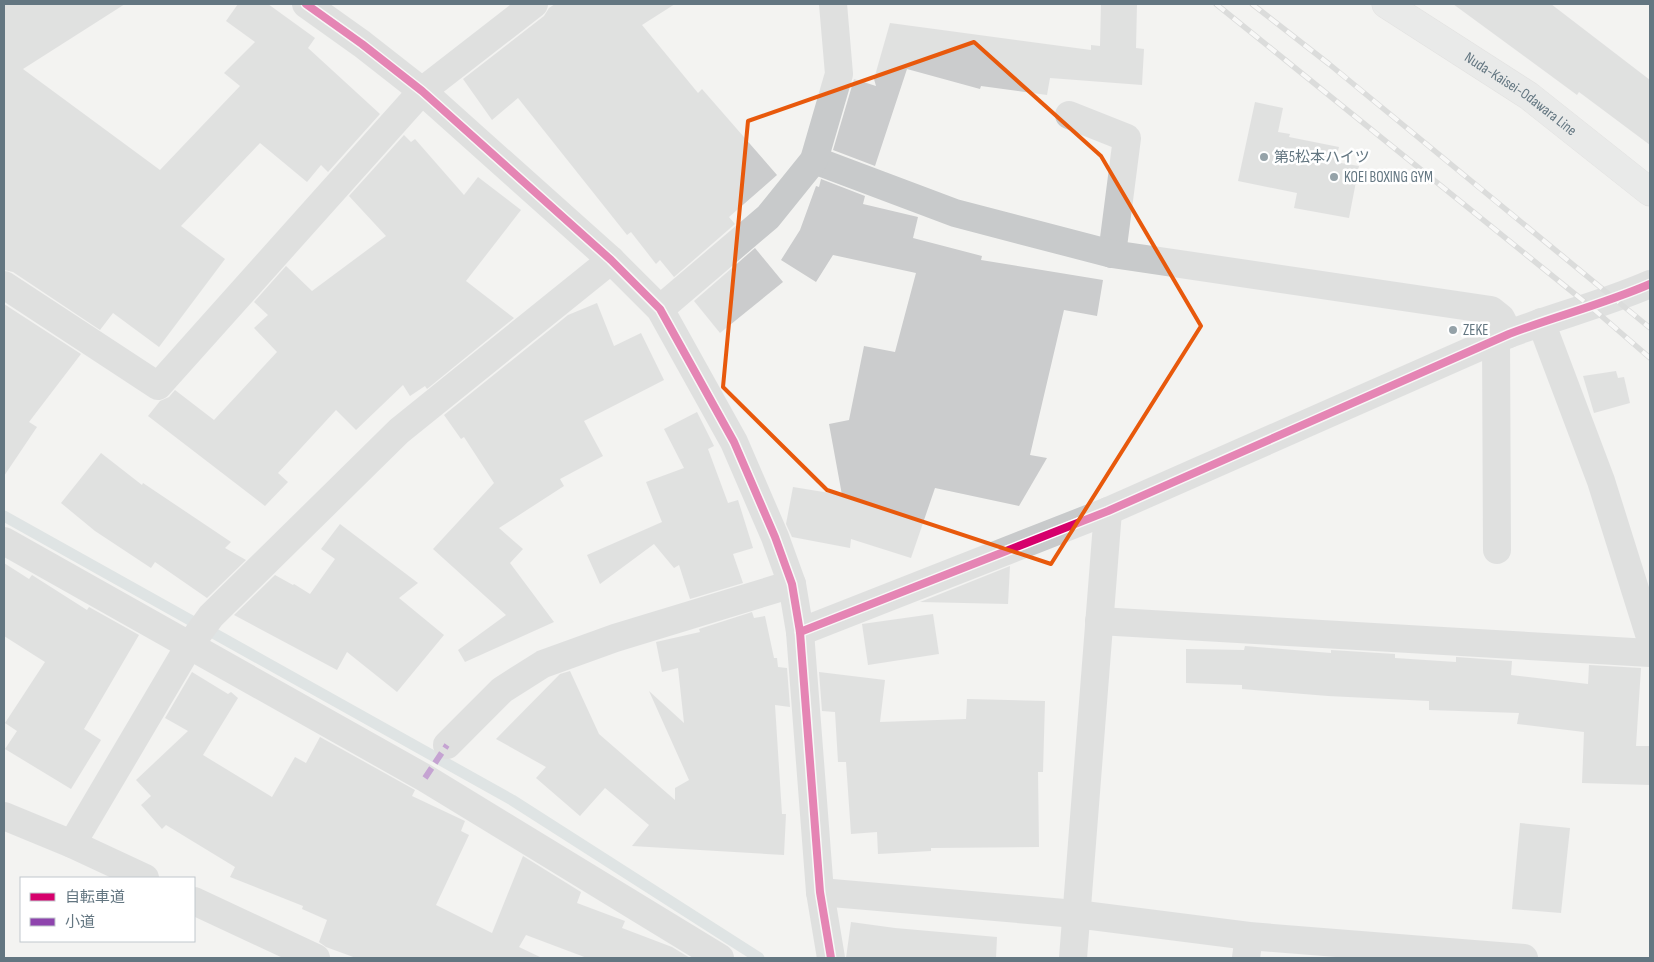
<svg xmlns="http://www.w3.org/2000/svg" width="1654" height="962" font-family="'Sofia Sans Condensed','Noto Sans JP',sans-serif">
  <style>
    .lines { fill: none; stroke-linecap: round; stroke-linejoin: round }
    .stream { stroke: #c8d2d4; stroke-width: 11 }
    .building { fill: #cbcccd }
    .major-casing { stroke: #cfcfcf; stroke-width: 29 }
    .minor { stroke: #c8cacb; stroke-width: 28 }
    .major { stroke: #dedfdf; stroke-width: 28 }
    .rail-casing { stroke: #bfc0c1; stroke-width: 5.5 }
    .rail { stroke: #fff; stroke-width: 4; stroke-dasharray: 11; stroke-linecap: butt }
    .quiet { stroke: #8e44ad; stroke-width: 6; stroke-dasharray: 12 6; stroke-linecap: butt }
    .cycleway-casing { stroke: #fff; stroke-width: 11 }
    .cycleway { stroke: #d6006c; stroke-width: 8 }
    .marked { fill: none; stroke: #e8590c; stroke-width: 4; stroke-linejoin: round }
    .poi-dot { fill: #95a2a8; stroke: #fff; stroke-width: 2 }
    .labels { text-anchor: middle; dominant-baseline: central; stroke-width: 5; stroke-linejoin: round; paint-order: stroke }
    .street-label { font-size: 15px; fill: #637681; stroke: #fff }
    .poi-label { font-size: 15px; fill: #637681; stroke: #fff; text-anchor: start }
  </style>
  <rect width="100%" height="100%" fill="#f3f3f1"/>
  <g class="lines">
    <!-- stream -->
    <path class="stream" d="M 4,516 L 512,800 L 759,958"/>
  </g>
  <!-- building -->
  <g class="building">
    <path d="M 4,4 L 125,4 L 23,69 L 160,170 L 240,86 L 224,73 L 255,42 L 226,21 L 238,4 L 268,4 L 315,38 L 308,48 L 380,114 L 328,172 L 321,165 L 307,182 L 260,143 L 181,226 L 225,259 L 159,347 L 113,313 L 100,330 L 13,272 L 4,270 Z"/>
    <path d="M 555,4 L 675,4 L 642,25 L 698,93 L 702,89 L 777,175 L 729,217 L 735,224 L 674,277 L 660,260 L 656,264 L 631,232 L 627,235 L 518,98 L 492,120 L 463,79 L 544,16 L 549,8 Z"/>
    <path d="M 1101,4 L 1137,4 L 1136,48 L 1144,49 L 1142,85 L 1050,78 L 1047,95 L 981,86 L 980,89 L 907,69 L 875,166 L 833,150 L 854,79 L 876,86 L 874,79 L 890,23 L 1091,50 L 1091,45 L 1100,46 Z"/>
    <path d="M 1453,4 L 1551,4 L 1650,80 L 1650,145 L 1579,92 L 1577,95 Z"/>
    <path d="M 1255,102 L 1283,108 L 1278,132 L 1290,134 L 1289,137 L 1339,147 L 1335,162 L 1359,166 L 1349,218 L 1294,208 L 1297,193 L 1238,181 Z"/>
    <path d="M 404,135 L 411,142 L 415,139 L 464,195 L 478,177 L 521,210 L 466,281 L 514,318 L 427,389 L 425,386 L 410,396 L 403,385 L 356,430 L 336,410 L 278,473 L 288,482 L 265,506 L 148,416 L 160,401 L 169,397 L 175,390 L 214,420 L 277,352 L 254,328 L 268,315 L 254,302 L 286,266 L 312,291 L 386,236 L 349,196 Z"/>
    <path d="M 821,179 L 865,196 L 863,204 L 918,217 L 913,238 L 982,256 L 981,260 L 1103,280 L 1097,316 L 1064,310 L 1030,455 L 1047,458 L 1019,506 L 935,488 L 911,558 L 851,539 L 850,548 L 792,537 L 786,524 L 793,487 L 842,495 L 829,424 L 849,420 L 864,346 L 895,352 L 916,273 L 833,255 L 816,282 L 781,260 L 800,230 L 816,186 L 819,187 Z"/>
    <path d="M 755,248 L 783,282 L 720,333 L 694,301 Z"/>
    <path d="M 597,303 L 614,346 L 641,333 L 664,380 L 584,421 L 603,456 L 560,479 L 564,486 L 499,528 L 523,549 L 510,563 L 554,622 L 465,662 L 458,650 L 506,615 L 433,549 L 494,483 L 464,437 L 461,439 L 444,415 L 568,315 Z"/>
    <path d="M 4,304 L 81,354 L 29,422 L 37,427 L 4,476 Z"/>
    <path d="M 1616,371 L 1618,378 L 1624,377 L 1630,403 L 1594,413 L 1583,376 Z"/>
    <path d="M 697,412 L 714,446 L 708,449 L 728,503 L 738,500 L 753,548 L 733,554 L 743,583 L 690,599 L 679,565 L 674,568 L 654,544 L 600,584 L 587,555 L 662,522 L 646,482 L 684,468 L 664,429 Z"/>
    <path d="M 101,453 L 142,485 L 143,483 L 231,542 L 225,548 L 246,560 L 207,598 L 155,562 L 151,568 L 95,531 L 61,503 Z"/>
    <path d="M 340,524 L 418,583 L 399,598 L 444,635 L 397,692 L 347,652 L 337,670 L 234,615 L 275,575 L 293,585 L 294,584 L 310,594 L 335,559 L 321,549 Z"/>
    <path d="M 4,563 L 29,579 L 32,575 L 87,610 L 89,607 L 139,635 L 84,729 L 101,740 L 71,789 L 5,749 L 17,731 L 5,723 L 45,662 L 4,636 Z"/>
    <path d="M 1010,566 L 1008,604 L 920,602 Z"/>
    <path d="M 752,612 L 754,618 L 765,616 L 774,658 L 777,658 L 778,667 L 787,668 L 790,707 L 775,705 L 782,814 L 786,814 L 784,855 L 632,846 L 649,825 L 605,788 L 580,816 L 536,778 L 546,767 L 496,739 L 560,674 L 570,671 L 599,734 L 675,800 L 675,788 L 689,780 L 649,691 L 684,723 L 678,668 L 662,672 L 656,642 L 700,632 L 699,629 Z"/>
    <path d="M 933,614 L 939,654 L 868,665 L 862,624 Z"/>
    <path d="M 1245,646 L 1331,653 L 1331,650 L 1395,654 L 1395,658 L 1456,662 L 1456,657 L 1512,661 L 1511,675 L 1588,684 L 1589,665 L 1641,668 L 1636,746 L 1650,746 L 1650,785 L 1582,783 L 1584,732 L 1517,724 L 1519,713 L 1429,710 L 1429,701 L 1328,696 L 1242,689 L 1242,685 L 1186,683 L 1186,649 L 1244,650 Z"/>
    <path d="M 192,672 L 228,694 L 231,692 L 238,698 L 203,755 L 272,797 L 295,757 L 306,763 L 320,737 L 415,790 L 412,796 L 465,821 L 461,831 L 469,835 L 436,905 L 492,933 L 523,856 L 581,892 L 577,903 L 625,921 L 622,928 L 672,947 L 690,958 L 587,958 L 526,935 L 519,947 L 542,958 L 356,958 L 326,947 L 319,942 L 327,920 L 302,909 L 303,906 L 230,877 L 235,867 L 166,825 L 162,829 L 141,805 L 151,796 L 136,780 L 188,731 L 165,718 Z"/>
    <path d="M 819,672 L 885,680 L 880,722 L 966,719 L 967,699 L 1045,701 L 1043,772 L 1038,772 L 1039,847 L 931,848 L 931,851 L 878,854 L 877,832 L 851,834 L 846,762 L 838,762 L 835,712 L 822,711 Z"/>
    <path d="M 1520,823 L 1570,828 L 1561,913 L 1512,909 Z"/>
    <path d="M 851,922 L 895,928 L 997,937 L 996,958 L 846,958 Z"/>
  </g>
  <g class="lines">
    <defs>
      <g id="major">
        <path id="s1" d="M 1386,4 L 1529,96 L 1650,192"/>
      </g>
    </defs>
    <!-- major casing -->
    <use href="#major" class="major-casing"/>
    <!-- minor -->
    <g class="minor">
      <path d="M 306,4 L 362,44 L 422,91 L 611,260 L 660,309 L 734,442 L 775,537 L 792,584 L 800,632 L 820,892 L 831,958"/>
      <path d="M 1069,115 L 1127,138 L 1112,254"/>
      <path d="M 814,160 L 955,213 L 1112,254 L 1491,310 L 1501,318 L 1509,334"/>
      <path d="M 4,285 L 158,386 L 422,91 L 534,4"/>
      <path d="M 660,309 L 768,217 L 814,160 L 839,74 L 833,4"/>
      <path d="M 1541,322 L 1601,481 L 1650,637"/>
      <path d="M 1496,340 L 1497,550"/>
      <path d="M 4,541 L 425,778 L 720,958"/>
      <path d="M 1099,621 L 1650,653"/>
      <path d="M 800,632 L 1108,511 L 1509,334 C 1556,316 1604,304 1650,284"/>
      <path d="M 447,745 L 502,690 L 543,664 L 615,638 L 792,584"/>
      <path d="M 4,816 L 72,844 L 145,878"/>
      <path d="M 72,844 L 189,646 L 211,616 L 399,431 L 611,260"/>
      <path d="M 820,892 L 1076,914 L 1249,936 L 1524,958"/>
      <path d="M 194,901 L 316,958"/>
      <path d="M 1073,958 L 1108,511"/>
      <path d="M 1246,958 L 1249,936"/>
    </g>
    <!-- major -->
    <use href="#major" class="major"/>
    <defs>
      <g id="rail">
        <path d="M 1216,4 L 1591,307 L 1650,358"/>
        <path d="M 1252,4 L 1329,64 L 1650,328"/>
      </g>
    </defs>
    <!-- rail casing -->
    <use href="#rail" class="rail-casing"/>
    <!-- rail -->
    <use href="#rail" class="rail"/>
    <!-- quiet -->
    <path class="quiet" d="M 425,778 L 447,745"/>
    <defs>
      <g id="cycleway">
        <path d="M 306,4 L 362,44 L 422,91 L 611,260 L 660,309 L 734,442 L 775,537 L 792,584 L 800,632 L 820,892 L 831,958"/>
        <path d="M 800,632 L 1108,511 L 1509,334 C 1556,316 1604,304 1650,284"/>
      </g>
    </defs>
    <!-- cycleway casing -->
    <use href="#cycleway" class="cycleway-casing"/>
    <!-- cycleway -->
    <use href="#cycleway" class="cycleway"/>
  </g>
  <!-- marked area -->
  <path d="M0 0H1654V962H0ZM 974,42 L 1101,156 L 1201,326 L 1051,564 L 827,490 L 723,387 L 748,121 Z" fill="#f3f3f1" fill-opacity=".55" fill-rule="evenodd"/>
  <path class="marked" d="M 974,42 L 1101,156 L 1201,326 L 1051,564 L 827,490 L 723,387 L 748,121 Z"/>
  <!-- markers -->
  <g class="poi-dot">
    <circle cx="1264" cy="157" r="5"/>
    <circle cx="1334" cy="177" r="5"/>
    <circle cx="1453" cy="330" r="5"/>
  </g>
  <g class="labels">
    <!-- street labels -->
    <g class="street-label">
      <text stroke="none"><textPath href="#s1" startOffset="162">Nuda-Kaisei-Odawara Line</textPath></text>
    </g>
    <!-- poi labels -->
    <g class="poi-label">
      <text x="1274" y="157">第5松本ハイツ</text>
      <text x="1344" y="177">KOEI BOXING GYM</text>
      <text x="1463" y="330">ZEKE</text>
    </g>
  </g>
  <!-- border -->
  <rect width="1654" height="962" fill="none" stroke="#637681" stroke-width="10"/>
  <!-- legend -->
  <rect x="20" y="877" width="175" height="65" fill="#ffffff" stroke="#c1c8cd"/>
  <rect x="30" y="893" width="25" height="8" fill="#d6006c" stroke="#c1c8cd"/>
  <text x="65" y="902" font-size="15" fill="#637681">自転車道</text>
  <rect x="30" y="918" width="25" height="8" fill="#8e44ad" stroke="#c1c8cd"/>
  <text x="65" y="927" font-size="15" fill="#637681">小道</text>
</svg>
